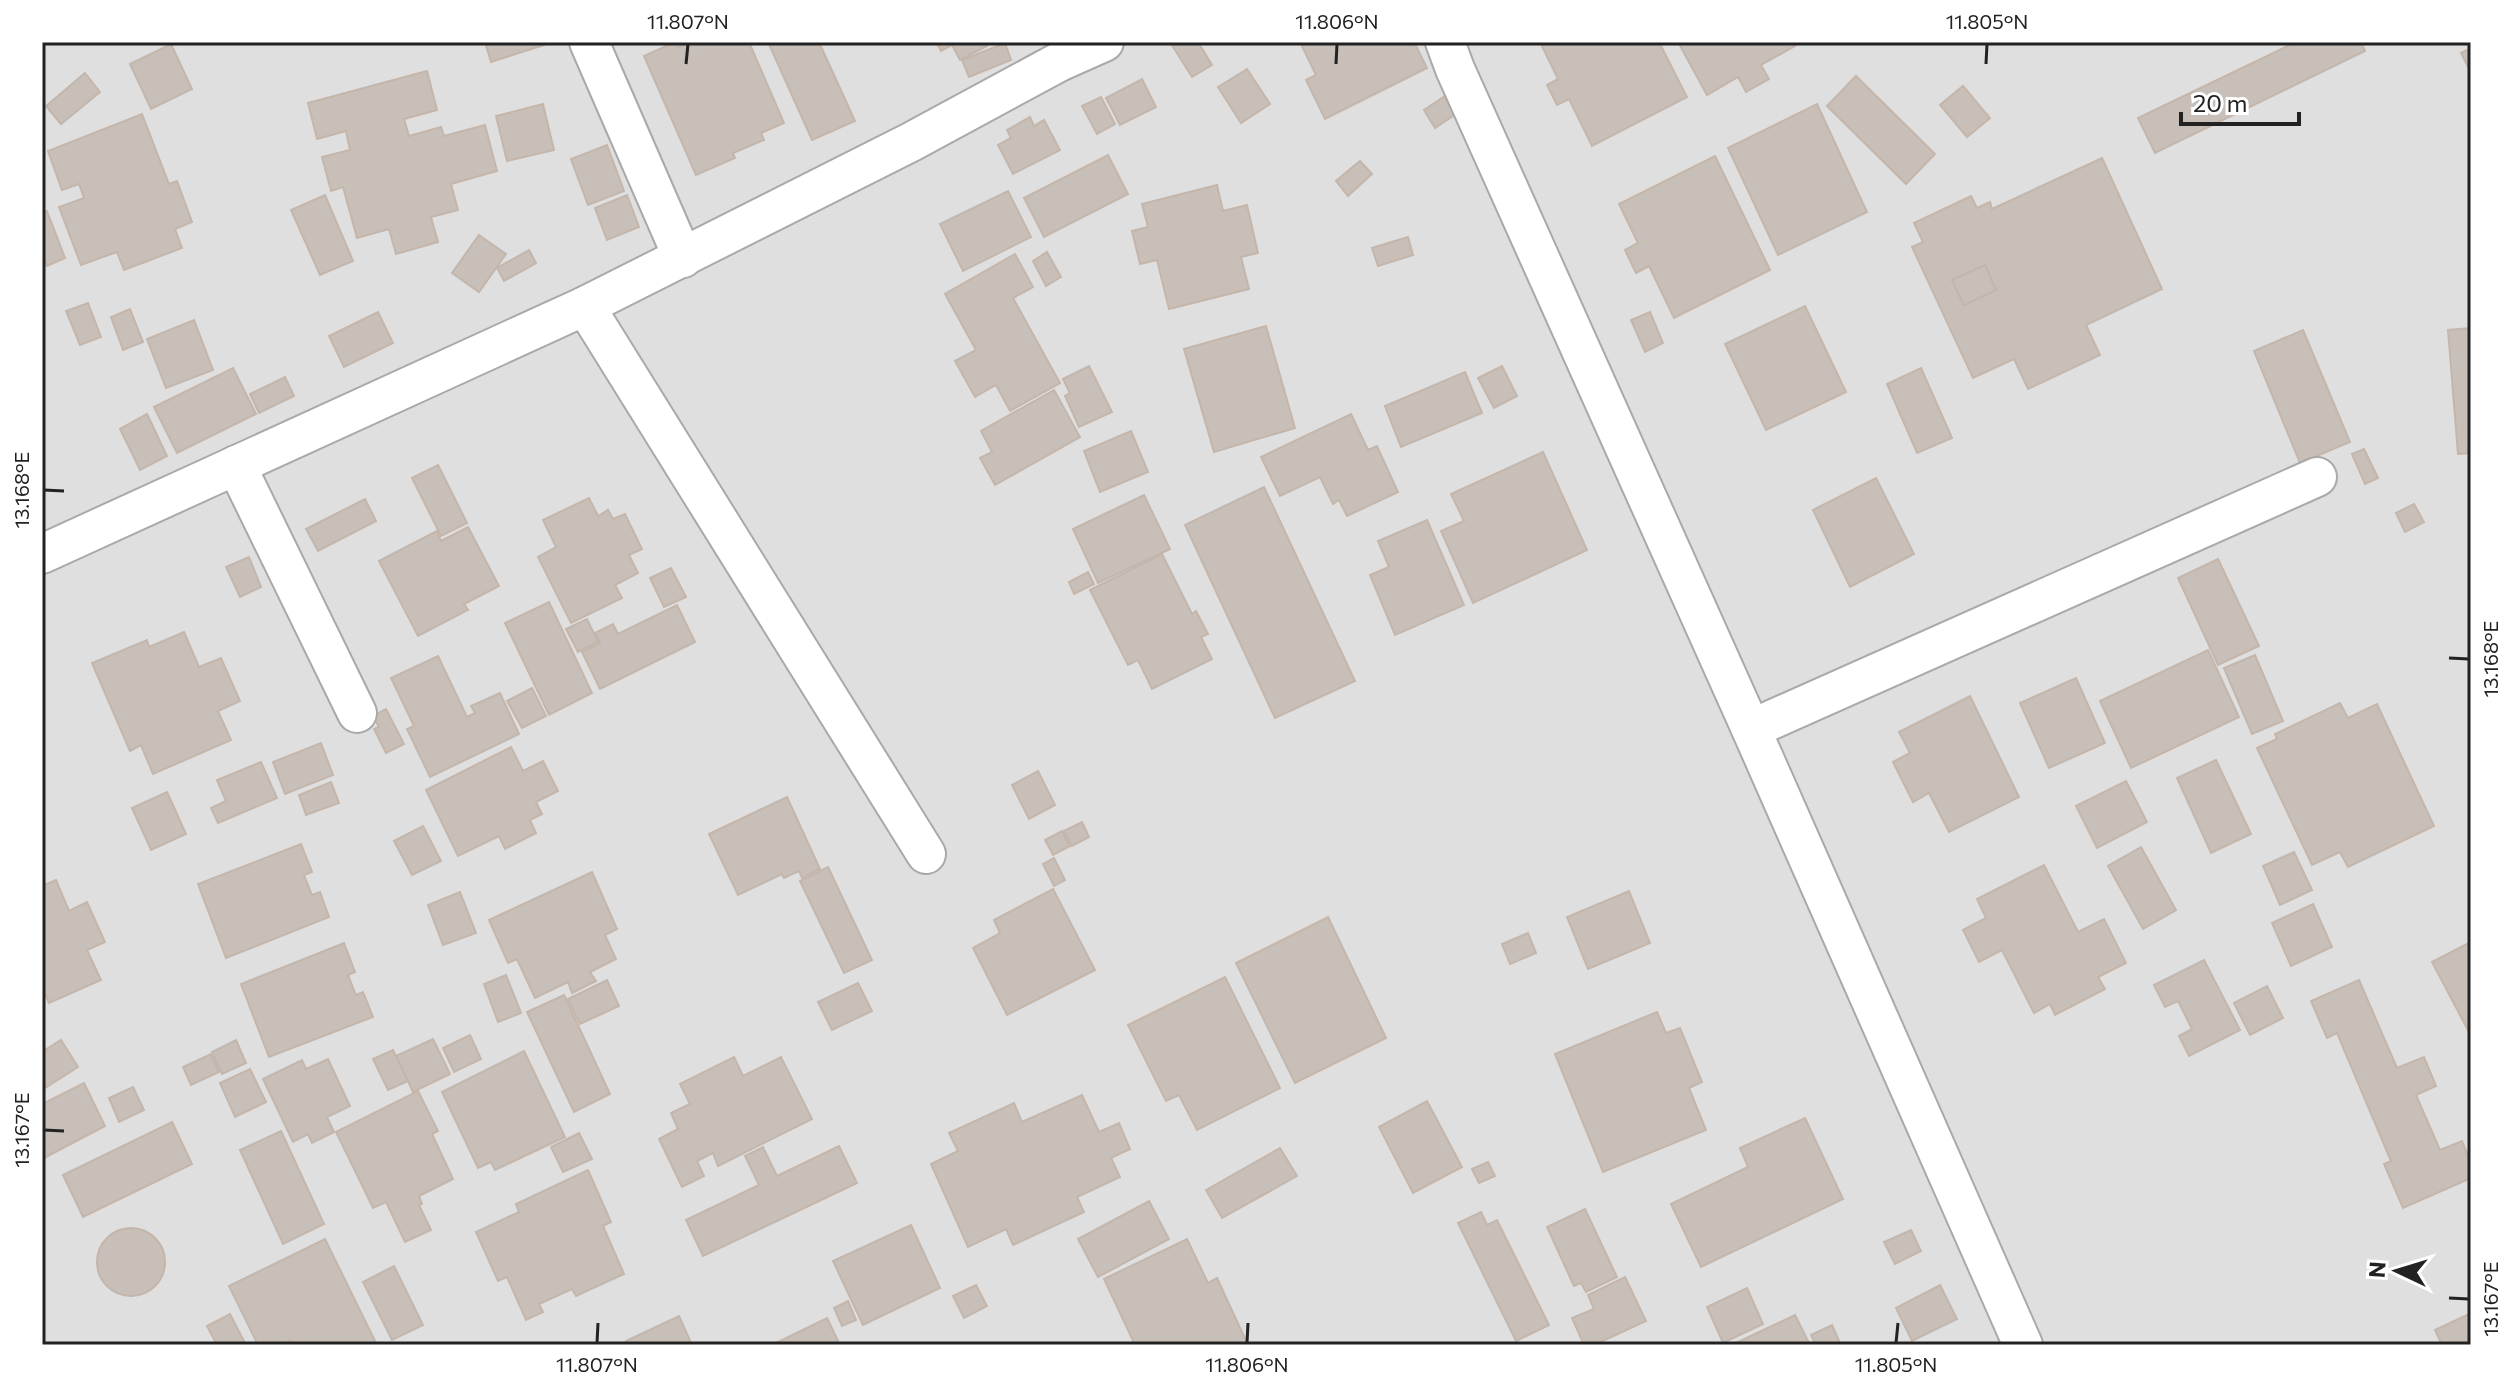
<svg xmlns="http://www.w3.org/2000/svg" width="2513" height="1387" font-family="Commissioner,sans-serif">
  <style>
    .residential { fill: #e0dfdf }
    .building { fill: #c7bfb8; stroke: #c4b6ab; stroke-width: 2; fill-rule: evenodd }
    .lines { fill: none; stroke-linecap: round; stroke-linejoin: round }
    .minor-casing { stroke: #a9a9a9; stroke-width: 42 }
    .minor { stroke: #fff; stroke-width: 38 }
    .ticks { fill: none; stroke: #222; stroke-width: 3 }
    .neatline { fill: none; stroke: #222; stroke-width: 3 }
    .ticks-label { font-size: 20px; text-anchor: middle; fill: #222 }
  </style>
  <rect width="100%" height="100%" fill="#f2efe9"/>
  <!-- residential -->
  <rect class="residential" x="42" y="42" width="2429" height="1303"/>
  <!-- building -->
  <g class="building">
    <path d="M 485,42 L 543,42 L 544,45 L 491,62 Z"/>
    <path d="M 675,42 L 679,47 L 690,42 L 749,42 L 784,123 L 761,133 L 764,140 L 733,153 L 735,158 L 696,175 L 644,56 Z"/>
    <path d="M 768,42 L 819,42 L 855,121 L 812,140 Z"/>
    <path d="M 936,42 L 985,42 L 987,46 L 960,60 L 952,45 L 941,51 Z"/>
    <path d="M 1170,42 L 1198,42 L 1212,65 L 1192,77 Z"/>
    <path d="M 1300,42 L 1414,42 L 1427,68 L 1325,119 L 1306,80 L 1316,75 Z"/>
    <path d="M 1540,42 L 1659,42 L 1687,97 L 1592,146 L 1569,99 L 1557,105 L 1547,85 L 1558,79 Z"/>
    <path d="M 1678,42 L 1792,42 L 1795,46 L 1761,65 L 1769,79 L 1746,92 L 1738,77 L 1707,95 Z"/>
    <path d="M 2296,42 L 2361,42 L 2365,51 L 2155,153 L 2138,118 Z"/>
    <path d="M 1005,43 L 1011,60 L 969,77 L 962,60 Z"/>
    <path d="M 171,44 L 192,89 L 151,109 L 130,64 Z"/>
    <path d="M 2471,48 L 2471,73 L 2461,53 Z"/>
    <path d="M 1247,69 L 1270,104 L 1241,123 L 1218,87 Z"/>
    <path d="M 427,71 L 437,110 L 404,119 L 409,136 L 441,127 L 444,136 L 485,125 L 497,171 L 451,184 L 458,210 L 431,217 L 438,242 L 396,254 L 389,229 L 357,238 L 343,187 L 331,191 L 322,157 L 350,150 L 346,131 L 317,139 L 308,103 Z"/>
    <path d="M 85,73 L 100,92 L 61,124 L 46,106 Z"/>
    <path d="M 1856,76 L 1935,154 L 1906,184 L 1827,106 Z"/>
    <path d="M 1142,79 L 1156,107 L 1120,125 L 1106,98 Z"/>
    <path d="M 1963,86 L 1990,118 L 1967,137 L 1940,105 Z"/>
    <path d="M 1445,96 L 1456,114 L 1435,128 L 1424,110 Z"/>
    <path d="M 1101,97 L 1115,124 L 1097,134 L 1082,106 Z"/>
    <path d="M 543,104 L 554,150 L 507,161 L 496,116 Z"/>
    <path d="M 1817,104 L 1867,212 L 1778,255 L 1728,148 Z"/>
    <path d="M 142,114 L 169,184 L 177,181 L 192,222 L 175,229 L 182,248 L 124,270 L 117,252 L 81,265 L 59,207 L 84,198 L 79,184 L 62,190 L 48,151 Z"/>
    <path d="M 1030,117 L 1034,126 L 1044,120 L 1060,150 L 1013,174 L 998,145 L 1011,138 L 1007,130 Z"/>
    <path d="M 607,145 L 624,191 L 588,205 L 571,159 Z"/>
    <path d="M 1108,155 L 1128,194 L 1044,237 L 1024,198 Z"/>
    <path d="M 1715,156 L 1770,270 L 1674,318 L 1649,266 L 1636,273 L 1625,250 L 1638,243 L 1619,204 Z"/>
    <path d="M 2102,158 L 2162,289 L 2086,325 L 2100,355 L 2028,389 L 2014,359 L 1973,378 L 1912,247 L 1923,242 L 1914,223 L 1971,196 L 1977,208 L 1990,202 L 1992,209 ZM 1985,265 L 1996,290 L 1964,305 L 1952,280 Z"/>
    <path d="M 1360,161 L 1372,174 L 1348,196 L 1336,181 Z"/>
    <path d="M 1217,185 L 1223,211 L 1247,205 L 1258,253 L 1241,257 L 1249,289 L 1169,309 L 1157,260 L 1140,264 L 1132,231 L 1148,227 L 1142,204 Z"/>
    <path d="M 1008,191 L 1031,237 L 963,271 L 940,224 Z"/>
    <path d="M 325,195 L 353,261 L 320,275 L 291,210 Z"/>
    <path d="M 627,195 L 639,227 L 607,240 L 595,208 Z"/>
    <path d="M 47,211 L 65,258 L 47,266 L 42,254 L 42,213 Z"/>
    <path d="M 479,235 L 506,254 L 479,292 L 452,273 Z"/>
    <path d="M 1408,237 L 1413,255 L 1378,266 L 1372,248 Z"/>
    <path d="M 529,250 L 536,263 L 504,281 L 497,268 Z"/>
    <path d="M 1047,252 L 1061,277 L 1046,286 L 1033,261 Z"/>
    <path d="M 1015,254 L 1033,287 L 1013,298 L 1060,383 L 1010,411 L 996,385 L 975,397 L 955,361 L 976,350 L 945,294 Z"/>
    <path d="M 1985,265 L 1996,290 L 1964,305 L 1952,280 Z"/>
    <path d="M 88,303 L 101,337 L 80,345 L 66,311 Z"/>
    <path d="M 1805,306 L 1846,392 L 1766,430 L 1725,344 Z"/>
    <path d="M 130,309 L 143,342 L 123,350 L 111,317 Z"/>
    <path d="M 378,312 L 393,343 L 344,367 L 329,336 Z"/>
    <path d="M 1650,312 L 1663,343 L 1645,352 L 1631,320 Z"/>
    <path d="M 194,320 L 213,370 L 166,388 L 147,339 Z"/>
    <path d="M 1266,326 L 1295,428 L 1214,452 L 1184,349 Z"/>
    <path d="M 2471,328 L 2471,453 L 2458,454 L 2448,330 Z"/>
    <path d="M 2303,330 L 2350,442 L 2300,463 L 2254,351 Z"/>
    <path d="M 1089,366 L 1112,412 L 1079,427 L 1065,396 L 1070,393 L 1063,379 Z"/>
    <path d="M 1502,366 L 1517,396 L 1494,408 L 1478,378 Z"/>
    <path d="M 233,368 L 256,414 L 177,453 L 154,407 Z"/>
    <path d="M 1921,368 L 1952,438 L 1917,453 L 1887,384 Z"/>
    <path d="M 1465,372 L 1482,413 L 1401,447 L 1385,406 Z"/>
    <path d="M 285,377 L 294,396 L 259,413 L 250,394 Z"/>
    <path d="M 1054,390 L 1080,437 L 995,485 L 980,458 L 992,452 L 981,431 Z"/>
    <path d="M 147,414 L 167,456 L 140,470 L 120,429 Z"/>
    <path d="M 1351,414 L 1368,450 L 1377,446 L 1398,492 L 1347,516 L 1339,500 L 1333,504 L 1320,477 L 1280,496 L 1261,457 Z"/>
    <path d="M 1131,431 L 1148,472 L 1100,492 L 1084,451 Z"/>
    <path d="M 2364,449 L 2378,478 L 2365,484 L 2352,454 Z"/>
    <path d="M 1543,452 L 1587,550 L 1473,603 L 1441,531 L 1464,521 L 1451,494 Z"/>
    <path d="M 438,465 L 467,523 L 441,536 L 412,478 Z"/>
    <path d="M 1876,478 L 1914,554 L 1850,587 L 1813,510 Z"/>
    <path d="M 1264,487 L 1355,681 L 1275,718 L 1185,525 Z"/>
    <path d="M 1144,495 L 1170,549 L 1098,583 L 1073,529 Z"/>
    <path d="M 589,498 L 598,516 L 608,510 L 613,519 L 625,514 L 642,549 L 629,555 L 638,573 L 615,585 L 622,598 L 571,623 L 538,557 L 556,547 L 543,520 Z"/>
    <path d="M 365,499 L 376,521 L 318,551 L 306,529 Z"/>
    <path d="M 2414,504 L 2424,522 L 2405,532 L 2396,513 Z"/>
    <path d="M 1427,520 L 1464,605 L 1395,635 L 1370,575 L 1389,567 L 1378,541 Z"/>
    <path d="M 468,527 L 499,586 L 464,604 L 468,610 L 418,636 L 379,561 L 437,531 L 441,541 Z"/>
    <path d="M 1162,554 L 1192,614 L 1196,611 L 1208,634 L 1201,637 L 1212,659 L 1152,689 L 1138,660 L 1128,665 L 1090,590 Z"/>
    <path d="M 249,557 L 261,587 L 240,597 L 226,567 Z"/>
    <path d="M 2218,559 L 2259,646 L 2218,665 L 2178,578 Z"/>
    <path d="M 671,568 L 686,597 L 664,607 L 650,578 Z"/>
    <path d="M 1088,572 L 1094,584 L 1074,594 L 1069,582 Z"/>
    <path d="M 549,602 L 592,693 L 549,715 L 505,623 Z"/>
    <path d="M 677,605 L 695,642 L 600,689 L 582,652 L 600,643 L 595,633 L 613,624 L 618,634 Z"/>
    <path d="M 587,619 L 598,642 L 578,652 L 566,629 Z"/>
    <path d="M 184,632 L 199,667 L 221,658 L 240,701 L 218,711 L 231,740 L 153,774 L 141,745 L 130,751 L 92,663 L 147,640 L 149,647 Z"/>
    <path d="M 2208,650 L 2239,717 L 2131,768 L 2100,701 Z"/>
    <path d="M 2255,655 L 2283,721 L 2252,734 L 2224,668 Z"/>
    <path d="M 438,656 L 467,717 L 475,713 L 471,706 L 500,693 L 519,734 L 430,777 L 407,729 L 414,726 L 391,678 Z"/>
    <path d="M 2076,678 L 2105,743 L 2049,768 L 2020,703 Z"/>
    <path d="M 532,688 L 546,716 L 522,728 L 507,701 Z"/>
    <path d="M 1970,696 L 2019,797 L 1949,832 L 1929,793 L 1913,802 L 1893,762 L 1910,753 L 1899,732 Z"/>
    <path d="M 2340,703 L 2348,718 L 2377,704 L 2434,826 L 2348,867 L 2340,852 L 2312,865 L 2257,748 L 2277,739 L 2275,734 Z"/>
    <path d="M 386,709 L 404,744 L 386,753 L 374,729 L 379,727 L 373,716 Z"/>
    <path d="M 321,743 L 333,775 L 285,794 L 273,762 Z"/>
    <path d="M 511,747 L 523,771 L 543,761 L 558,791 L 536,802 L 542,814 L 530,820 L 536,833 L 505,849 L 499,836 L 458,856 L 426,790 Z"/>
    <path d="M 2216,760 L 2251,834 L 2211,853 L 2177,778 Z"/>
    <path d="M 261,762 L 277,798 L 218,823 L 211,808 L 226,801 L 217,780 Z"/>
    <path d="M 1038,771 L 1055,805 L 1029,819 L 1012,785 Z"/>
    <path d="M 2126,781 L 2147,822 L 2097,848 L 2076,806 Z"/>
    <path d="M 331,782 L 339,803 L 306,815 L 299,795 Z"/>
    <path d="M 167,792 L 186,834 L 151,850 L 132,808 Z"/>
    <path d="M 787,797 L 820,869 L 802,878 L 799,871 L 784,878 L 782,874 L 738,895 L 709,834 Z"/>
    <path d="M 1082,822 L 1089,837 L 1072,846 L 1064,831 Z"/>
    <path d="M 423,826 L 441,861 L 412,875 L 394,841 Z"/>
    <path d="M 1062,831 L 1070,846 L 1053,855 L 1045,840 Z"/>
    <path d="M 301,844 L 312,872 L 304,875 L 312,895 L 320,892 L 329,917 L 226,958 L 198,884 Z"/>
    <path d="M 2141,847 L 2176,910 L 2143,929 L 2108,866 Z"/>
    <path d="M 2294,852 L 2312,890 L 2280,905 L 2263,866 Z"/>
    <path d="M 1054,858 L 1065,880 L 1054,886 L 1043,864 Z"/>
    <path d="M 2044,865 L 2078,932 L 2104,919 L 2126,963 L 2098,977 L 2105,989 L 2055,1015 L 2050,1004 L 2034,1013 L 2002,950 L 1979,962 L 1963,930 L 1986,918 L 1977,899 Z"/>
    <path d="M 828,867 L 872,960 L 844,973 L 800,881 Z"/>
    <path d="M 592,872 L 617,929 L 605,935 L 616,959 L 590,972 L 596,981 L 572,993 L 568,982 L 535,998 L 517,959 L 508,963 L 489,920 Z"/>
    <path d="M 56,880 L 69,911 L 87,902 L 105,942 L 87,950 L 101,980 L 49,1003 L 45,994 L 42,996 L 42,886 Z"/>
    <path d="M 1053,889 L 1095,970 L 1007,1015 L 973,948 L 1000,933 L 994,920 Z"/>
    <path d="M 1629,891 L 1650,943 L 1588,969 L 1567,917 Z"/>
    <path d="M 460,892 L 476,933 L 443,945 L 428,905 Z"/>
    <path d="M 2313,904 L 2332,947 L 2291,966 L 2272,923 Z"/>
    <path d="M 1328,917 L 1386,1038 L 1295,1083 L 1236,963 Z"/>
    <path d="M 1528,933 L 1536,953 L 1510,964 L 1502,944 Z"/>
    <path d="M 2471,942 L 2471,1036 L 2432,962 Z"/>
    <path d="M 344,943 L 355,972 L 348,975 L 356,995 L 363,992 L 373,1017 L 269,1057 L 241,984 Z"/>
    <path d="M 2204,960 L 2240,1030 L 2189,1056 L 2179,1036 L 2192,1029 L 2178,1001 L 2165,1007 L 2154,985 Z"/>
    <path d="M 506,975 L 521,1013 L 498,1022 L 484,984 Z"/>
    <path d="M 1225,977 L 1280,1088 L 1197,1130 L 1179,1095 L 1166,1101 L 1128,1025 Z"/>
    <path d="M 607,980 L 619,1006 L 580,1024 L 568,999 Z"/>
    <path d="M 2359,980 L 2397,1068 L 2424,1057 L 2436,1086 L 2416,1095 L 2440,1150 L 2462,1141 L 2471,1163 L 2471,1178 L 2403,1208 L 2384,1164 L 2391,1161 L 2337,1033 L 2327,1038 L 2311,1001 Z"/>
    <path d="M 858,983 L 872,1011 L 832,1030 L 818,1002 Z"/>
    <path d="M 2267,986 L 2283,1018 L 2250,1035 L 2234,1003 Z"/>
    <path d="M 564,995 L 610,1094 L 574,1112 L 527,1012 Z"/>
    <path d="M 1657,1012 L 1666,1033 L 1680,1028 L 1702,1082 L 1689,1088 L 1706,1130 L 1603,1172 L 1555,1054 Z"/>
    <path d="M 470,1035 L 481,1059 L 454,1072 L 443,1048 Z"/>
    <path d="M 433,1039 L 450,1074 L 413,1092 L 396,1056 Z"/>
    <path d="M 61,1040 L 78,1067 L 42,1090 L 42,1052 Z"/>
    <path d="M 236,1040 L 246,1063 L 222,1074 L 212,1052 Z"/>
    <path d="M 393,1050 L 408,1081 L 388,1090 L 373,1059 Z"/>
    <path d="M 524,1051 L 565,1137 L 495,1170 L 491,1162 L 478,1168 L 442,1092 Z"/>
    <path d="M 211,1054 L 219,1072 L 191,1085 L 183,1067 Z"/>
    <path d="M 734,1057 L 743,1076 L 781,1057 L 812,1119 L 718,1166 L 713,1153 L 697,1161 L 704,1176 L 682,1187 L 659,1139 L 678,1129 L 671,1113 L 690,1104 L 680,1084 Z"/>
    <path d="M 328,1059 L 350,1106 L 327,1117 L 334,1132 L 312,1143 L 308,1134 L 293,1142 L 263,1079 L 302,1060 L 306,1069 Z"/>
    <path d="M 250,1069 L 266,1102 L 235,1117 L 220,1083 Z"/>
    <path d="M 84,1083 L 105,1126 L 42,1159 L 42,1104 Z"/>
    <path d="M 133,1087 L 144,1110 L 119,1122 L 109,1098 Z"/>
    <path d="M 418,1091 L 438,1131 L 432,1134 L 453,1179 L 419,1196 L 422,1204 L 419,1205 L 431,1230 L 405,1242 L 386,1202 L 373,1208 L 336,1132 Z"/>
    <path d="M 1082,1095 L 1099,1132 L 1119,1123 L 1130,1149 L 1111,1158 L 1120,1177 L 1077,1197 L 1084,1212 L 1013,1245 L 1006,1229 L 968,1247 L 931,1164 L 958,1151 L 949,1133 L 1014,1103 L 1022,1122 Z"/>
    <path d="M 1427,1101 L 1462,1167 L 1413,1193 L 1379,1127 Z"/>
    <path d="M 1805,1118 L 1843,1199 L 1701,1267 L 1671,1204 L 1748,1167 L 1740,1148 Z"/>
    <path d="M 172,1122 L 192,1164 L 83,1217 L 63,1175 Z"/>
    <path d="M 281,1131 L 324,1224 L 283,1244 L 240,1150 Z"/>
    <path d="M 579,1133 L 592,1159 L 563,1172 L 551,1147 Z"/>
    <path d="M 839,1146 L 857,1183 L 703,1256 L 686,1220 L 759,1185 L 745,1156 L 763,1147 L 777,1176 Z"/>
    <path d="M 1280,1148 L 1297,1176 L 1222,1218 L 1206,1190 Z"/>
    <path d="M 1488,1162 L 1495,1176 L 1479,1183 L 1472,1169 Z"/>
    <path d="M 588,1170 L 611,1222 L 603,1226 L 624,1274 L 576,1296 L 572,1289 L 539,1304 L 543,1312 L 526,1320 L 507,1277 L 498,1281 L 476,1232 L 519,1212 L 516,1204 Z"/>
    <path d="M 1149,1201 L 1169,1239 L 1098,1277 L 1078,1239 Z"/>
    <path d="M 1585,1209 L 1617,1277 L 1586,1292 L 1581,1283 L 1574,1286 L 1547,1227 Z"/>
    <path d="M 1481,1212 L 1487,1225 L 1497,1220 L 1549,1325 L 1516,1341 L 1458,1223 Z"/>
    <path d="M 911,1225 L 940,1288 L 863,1325 L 833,1261 Z"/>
    <circle cx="131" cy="1262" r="34"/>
    <path d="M 1911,1230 L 1921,1251 L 1895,1264 L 1884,1242 Z"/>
    <path d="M 325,1239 L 377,1345 L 293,1345 L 291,1340 L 281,1345 L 268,1345 L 266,1342 L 258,1345 L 229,1286 Z"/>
    <path d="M 1187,1239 L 1208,1283 L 1217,1278 L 1248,1345 L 1135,1345 L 1104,1279 Z"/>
    <path d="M 394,1266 L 423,1325 L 392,1340 L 363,1282 Z"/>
    <path d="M 1625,1277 L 1646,1321 L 1594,1345 L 1584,1345 L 1572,1318 L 1594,1309 L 1588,1295 Z"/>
    <path d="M 976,1285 L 987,1306 L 964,1318 L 953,1296 Z"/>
    <path d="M 1940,1285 L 1957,1319 L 1912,1341 L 1896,1308 Z"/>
    <path d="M 1747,1288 L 1763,1324 L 1723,1343 L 1707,1307 Z"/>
    <path d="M 848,1301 L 856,1320 L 842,1326 L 834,1308 Z"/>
    <path d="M 2471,1313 L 2471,1345 L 2442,1345 L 2435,1330 Z"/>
    <path d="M 230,1314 L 246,1345 L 217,1345 L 207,1326 Z"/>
    <path d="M 1795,1315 L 1810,1345 L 1736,1345 L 1736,1343 Z"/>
    <path d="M 679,1316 L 692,1345 L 628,1345 L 626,1341 Z"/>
    <path d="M 827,1318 L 840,1345 L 772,1345 Z"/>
    <path d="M 1832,1325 L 1841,1345 L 1816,1345 L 1811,1335 Z"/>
  </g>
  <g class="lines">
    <defs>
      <g id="minor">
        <path d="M 589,42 L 683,258"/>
        <path d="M 1445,42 L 1455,69 L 1751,729 L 2023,1345"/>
        <path d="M 585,306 L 926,854"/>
        <path d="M 236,465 L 357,713"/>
        <path d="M 42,554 L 585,306 L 911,142 L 1059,62 L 1104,42"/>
        <path d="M 1751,729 L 2317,477"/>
      </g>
    </defs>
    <!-- minor casing -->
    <use href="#minor" class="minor-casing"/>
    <!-- minor -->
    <use href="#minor" class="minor"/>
  </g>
  <!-- ticks -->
  <path class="ticks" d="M 686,64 L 688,44M 1336,64 L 1337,44M 1986,64 L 1987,44M 44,490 L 64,491M 2449,658 L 2469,659M 44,1130 L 64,1131M 2449,1298 L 2469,1299M 597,1343 L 598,1323M 1247,1343 L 1248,1323M 1896,1343 L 1898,1323"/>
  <!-- border -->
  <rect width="2513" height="1387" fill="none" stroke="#ffffff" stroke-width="88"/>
  <!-- north arrow -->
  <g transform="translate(2397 1271) rotate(274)" stroke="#ffffff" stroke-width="6" paint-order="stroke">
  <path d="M0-6L14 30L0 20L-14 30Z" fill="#222222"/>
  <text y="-12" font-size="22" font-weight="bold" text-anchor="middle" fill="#222222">N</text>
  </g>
  <!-- scale -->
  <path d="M2181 112v12h118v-12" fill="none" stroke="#222222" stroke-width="4"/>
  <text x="2193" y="112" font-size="24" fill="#222222" stroke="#ffffff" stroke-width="6" paint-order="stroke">20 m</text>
  <rect x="44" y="44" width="2425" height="1299" class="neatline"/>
  <g class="ticks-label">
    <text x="688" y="29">11.807°N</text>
    <text x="1337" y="29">11.806°N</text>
    <text x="1987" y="29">11.805°N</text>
    <text transform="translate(22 490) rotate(-90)" y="7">13.168°E</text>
    <text transform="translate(2491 659) rotate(-90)" y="7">13.168°E</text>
    <text transform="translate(22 1130) rotate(-90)" y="7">13.167°E</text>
    <text transform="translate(2491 1299) rotate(-90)" y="7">13.167°E</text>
    <text x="597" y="1372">11.807°N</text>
    <text x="1247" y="1372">11.806°N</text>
    <text x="1896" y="1372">11.805°N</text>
  </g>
</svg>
